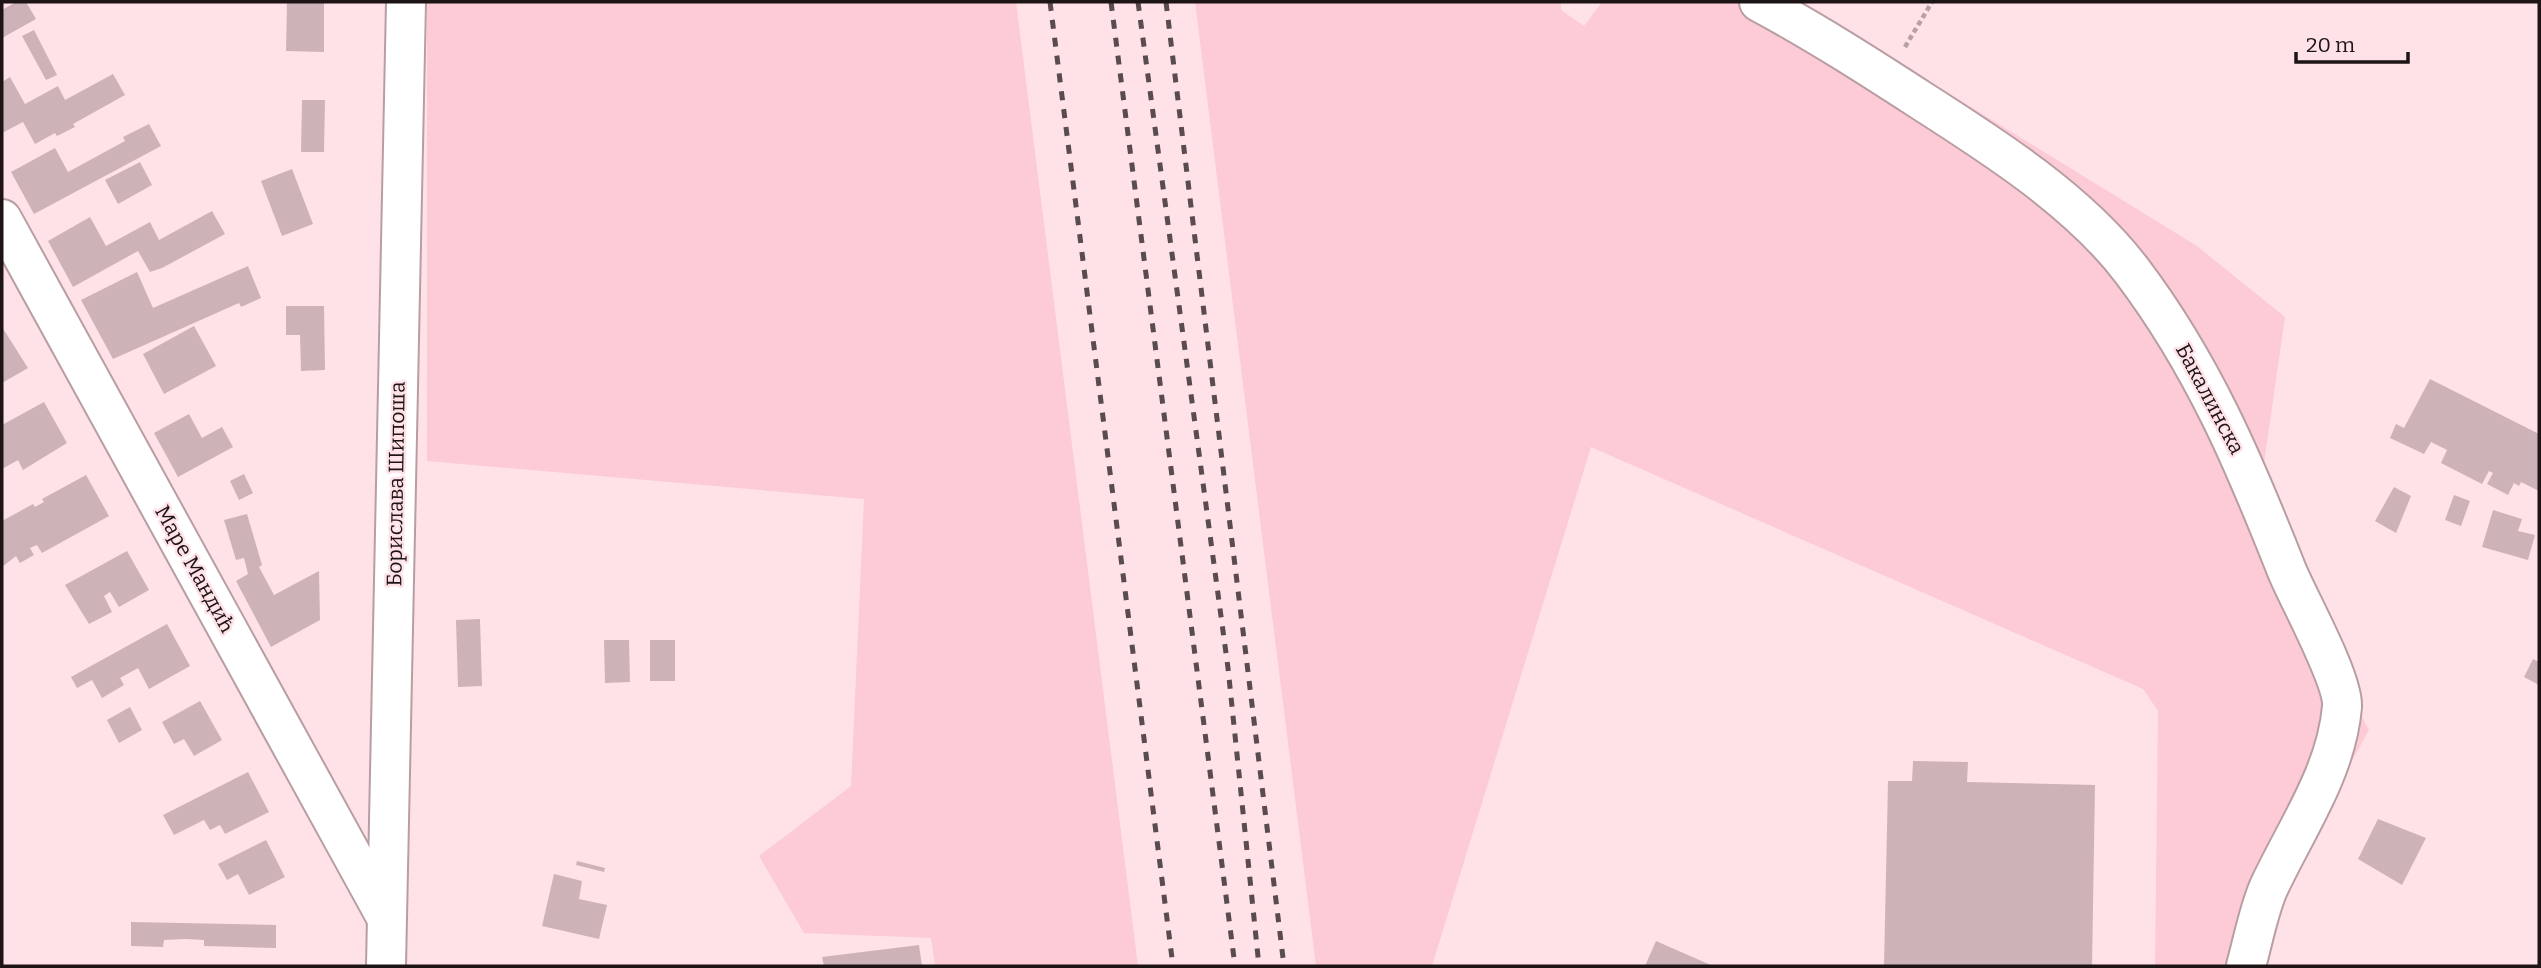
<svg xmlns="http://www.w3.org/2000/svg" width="2541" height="968" font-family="Bitter,serif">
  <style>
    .green { fill: #fdcbd5 }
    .building { fill: #cdb3b8 }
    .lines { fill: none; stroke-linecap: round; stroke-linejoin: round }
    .street-casing { stroke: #b89ea3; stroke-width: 42 }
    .path { stroke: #b6a0a4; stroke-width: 4.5; stroke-dasharray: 5 3.5; stroke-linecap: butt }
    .street { stroke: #fff; stroke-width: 38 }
    .rail { stroke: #594b4e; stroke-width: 5; stroke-dasharray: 9 9; stroke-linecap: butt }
    .labels { text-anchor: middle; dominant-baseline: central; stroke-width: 5; stroke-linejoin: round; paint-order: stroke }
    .street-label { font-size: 21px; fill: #1d1415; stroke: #fee2e8 }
  </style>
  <rect width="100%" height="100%" fill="#fee2e8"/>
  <!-- green -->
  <g class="green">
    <path d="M 427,2 L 1016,2 L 1138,966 L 935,966 L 931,938 L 804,933 L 759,856 L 851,786 L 864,499 L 427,461 Z"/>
    <path d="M 1195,2 L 1561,2 L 1561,10 L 1584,26 L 1602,2 L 1800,2 L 2197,246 L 2285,317 L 2261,484 L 2317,634 L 2369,730 L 2299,857 L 2264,966 L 2155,966 L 2158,711 L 2143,689 L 1591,447 L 1432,966 L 1316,966 Z"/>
  </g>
  <!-- building -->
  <g class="building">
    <path d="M 16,2 L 26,2 L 36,19 L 2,38 L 2,10 Z"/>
    <path d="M 287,2 L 324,2 L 324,52 L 286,51 Z"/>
    <path d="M 34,30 L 57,75 L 46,80 L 22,36 Z"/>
    <path d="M 113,74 L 125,95 L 73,124 L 75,127 L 57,136 L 55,133 L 35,144 L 23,122 L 2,133 L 2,82 L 10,77 L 25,104 L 58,86 L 65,100 Z"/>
    <path d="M 302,100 L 325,100 L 324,152 L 301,152 Z"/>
    <path d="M 149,124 L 161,146 L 34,214 L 11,172 L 55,148 L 68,172 L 125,141 L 123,137 Z"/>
    <path d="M 140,162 L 152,185 L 118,204 L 105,180 Z"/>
    <path d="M 292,169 L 313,224 L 282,236 L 261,181 Z"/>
    <path d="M 212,211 L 225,234 L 162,268 L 150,272 L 138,251 L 73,287 L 48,241 L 90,217 L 106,246 L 150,222 L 159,240 Z"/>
    <path d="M 248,266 L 261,298 L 241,307 L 239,303 L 113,359 L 81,300 L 137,272 L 153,308 Z"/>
    <path d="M 286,306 L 324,306 L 325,370 L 301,371 L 300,335 L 286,335 Z"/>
    <path d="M 194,326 L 216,366 L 164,394 L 143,354 Z"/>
    <path d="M 2,327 L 28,368 L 2,383 Z"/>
    <path d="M 2430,379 L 2539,434 L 2539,491 L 2521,482 L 2519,486 L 2514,483 L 2508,495 L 2487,484 L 2493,473 L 2489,471 L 2482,484 L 2441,463 L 2447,450 L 2431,442 L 2424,454 L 2390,438 L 2396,424 L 2404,428 Z"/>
    <path d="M 44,402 L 67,443 L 23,470 L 18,460 L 2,469 L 2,425 Z"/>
    <path d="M 189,414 L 202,438 L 222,427 L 233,447 L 178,477 L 154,433 Z"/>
    <path d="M 244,474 L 253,493 L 239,500 L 230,481 Z"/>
    <path d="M 86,475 L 109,516 L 42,553 L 37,545 L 30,548 L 34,555 L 20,563 L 16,556 L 2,567 L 2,521 L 33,504 L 35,507 L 44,502 L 42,499 Z"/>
    <path d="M 2394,487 L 2411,496 L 2396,533 L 2375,521 Z"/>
    <path d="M 2454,495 L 2470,501 L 2461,526 L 2445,520 Z"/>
    <path d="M 2493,510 L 2522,519 L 2518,531 L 2535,535 L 2528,560 L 2482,547 Z"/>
    <path d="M 247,514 L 262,565 L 259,567 L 274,595 L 319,571 L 320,620 L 271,647 L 236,581 L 248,574 L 244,558 L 236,560 L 224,520 Z"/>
    <path d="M 127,551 L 149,590 L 119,607 L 110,592 L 104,596 L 112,612 L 89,624 L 65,585 Z"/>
    <path d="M 480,619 L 482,686 L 458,687 L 456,620 Z"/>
    <path d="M 167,624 L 190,666 L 149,689 L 138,668 L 120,678 L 124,685 L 102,698 L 92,680 L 77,688 L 71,677 Z"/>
    <path d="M 604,640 L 629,640 L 630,682 L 605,683 Z"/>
    <rect x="650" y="640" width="25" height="41"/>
    <path d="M 2533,659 L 2539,662 L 2539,685 L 2524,677 Z"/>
    <path d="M 200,701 L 222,740 L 194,756 L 184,739 L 174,744 L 162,722 Z"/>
    <path d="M 130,707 L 142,730 L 119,743 L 107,720 Z"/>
    <path d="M 1913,761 L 1968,762 L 1967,782 L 2095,785 L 2092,966 L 1884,966 L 1888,781 L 1912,781 Z"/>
    <path d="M 248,772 L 269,812 L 225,834 L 220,825 L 210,830 L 204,820 L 174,835 L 163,815 Z"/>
    <path d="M 2378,819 L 2426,838 L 2402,885 L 2358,859 Z"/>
    <path d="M 266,840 L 285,877 L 249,895 L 238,874 L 227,880 L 218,864 Z"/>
    <path d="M 577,861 L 605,868 L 604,872 L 576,865 Z"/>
    <path d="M 554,874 L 582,881 L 579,899 L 607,905 L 599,939 L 542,926 Z"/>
    <path d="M 131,922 L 276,925 L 276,948 L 204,946 L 204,940 L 186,939 L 164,940 L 163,947 L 131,946 Z"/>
    <path d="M 1656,941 L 1713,966 L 1645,966 Z"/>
    <path d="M 919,945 L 922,966 L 824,966 L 822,957 Z"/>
  </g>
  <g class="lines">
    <defs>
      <g id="street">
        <path d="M 1759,2 C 1815,32 1868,66 1922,101 C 1994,147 2080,202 2132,271 C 2203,365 2244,462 2287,571 C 2299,600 2344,680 2342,707 C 2336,774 2295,830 2268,889 C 2258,913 2253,941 2246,966"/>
        <path d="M 2,219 L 386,917"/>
        <path d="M 386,966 L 406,2"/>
      </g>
    </defs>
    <!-- street casing -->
    <use href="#street" class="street-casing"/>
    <!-- path -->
    <path class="path" d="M 1905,47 L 1932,2"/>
    <!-- street -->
    <use href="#street" class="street"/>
    <!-- rail -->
    <g class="rail">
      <path d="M 1050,2 L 1173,966"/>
      <path d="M 1111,2 L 1235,966"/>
      <path d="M 1138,2 L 1228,668 L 1259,966"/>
      <path d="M 1166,2 L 1284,966"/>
    </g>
  </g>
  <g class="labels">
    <!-- street labels -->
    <g class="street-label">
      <text transform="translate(2210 399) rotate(62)">Бакалинска</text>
      <text transform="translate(396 484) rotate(-89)">Борислава Шипоша</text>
      <text transform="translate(195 569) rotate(61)">Маре Мандић</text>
    </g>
  </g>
  <!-- border -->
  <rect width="2541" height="968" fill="none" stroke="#1d1415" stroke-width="7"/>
  <!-- scale -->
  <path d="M2296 52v10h112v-10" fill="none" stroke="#1d1415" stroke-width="3.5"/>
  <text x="2306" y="52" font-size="21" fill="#1d1415" stroke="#fee2e8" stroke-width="5" paint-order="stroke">20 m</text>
</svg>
